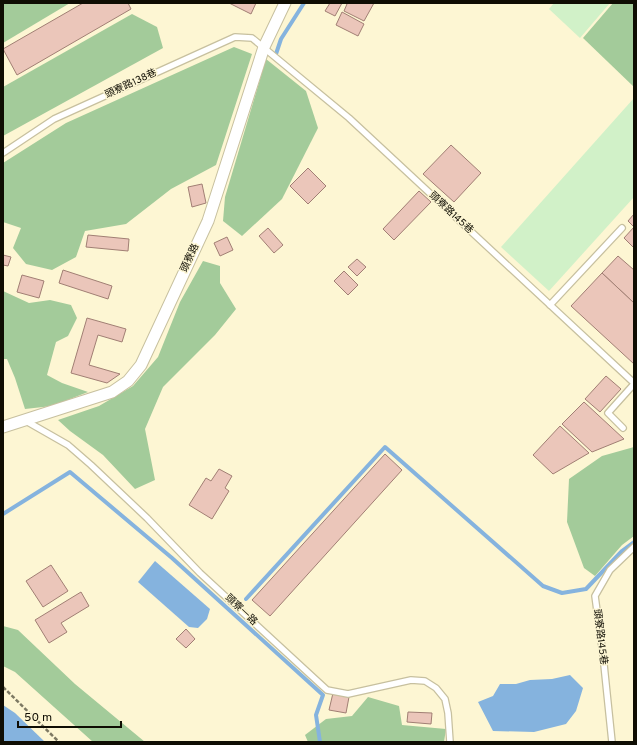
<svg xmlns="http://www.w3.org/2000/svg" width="637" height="745" font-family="Overpass,'Noto Sans TC',sans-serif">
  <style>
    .green { fill: #d1f1c8 }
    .forest { fill: #a3cb9a }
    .water { fill: #85b3de }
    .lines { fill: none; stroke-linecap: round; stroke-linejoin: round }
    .stream { stroke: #85b3de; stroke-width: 4 }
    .building { fill: #ebc6ba; stroke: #a17f74 }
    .lane-casing { stroke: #c7c09f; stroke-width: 8 }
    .street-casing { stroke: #c7c09f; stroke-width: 13 }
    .path { stroke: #7d7963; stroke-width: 2.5; stroke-dasharray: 4 2; stroke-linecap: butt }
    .lane { stroke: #fff; stroke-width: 5.5 }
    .street { stroke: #fff; stroke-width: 11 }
    .labels { text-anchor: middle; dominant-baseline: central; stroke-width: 3; stroke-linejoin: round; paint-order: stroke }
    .street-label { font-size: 10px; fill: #0f0d03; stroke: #fdf6d3 }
  </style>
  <rect width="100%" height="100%" fill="#fdf6d3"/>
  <!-- green -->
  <g class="green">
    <path d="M 554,3 L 610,3 L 580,38 L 549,9 Z"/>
    <path d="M 634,98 L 634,197 L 549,291 L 501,247 Z"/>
  </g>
  <!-- forest -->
  <g class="forest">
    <path d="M 3,3 L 70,3 L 3,43 Z"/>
    <path d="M 613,3 L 634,3 L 634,87 L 583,38 Z"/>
    <path d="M 132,14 L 157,27 L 163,48 L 3,136 L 3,87 Z"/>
    <path d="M 234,47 L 252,54 L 216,165 L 171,189 L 126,224 L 85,231 L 76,257 L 52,270 L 26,264 L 13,248 L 21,228 L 3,222 L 3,163 L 66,123 Z"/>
    <path d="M 266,59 L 306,91 L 318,128 L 282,199 L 242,236 L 223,221 L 225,197 Z"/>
    <path d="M 203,261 L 220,266 L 220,283 L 236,309 L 215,335 L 163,387 L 145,429 L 155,480 L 135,489 L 103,455 L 70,431 L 58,420 L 99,406 L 133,386 L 158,357 L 180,302 Z"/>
    <path d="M 3,291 L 29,303 L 50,300 L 71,305 L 77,318 L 68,336 L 56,342 L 47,375 L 62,383 L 88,392 L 52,406 L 25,409 L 15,378 L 7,359 L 3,359 Z"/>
    <path d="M 634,447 L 634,536 L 622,545 L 595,576 L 584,568 L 567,522 L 569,479 L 602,456 Z"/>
    <path d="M 3,626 L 18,630 L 75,684 L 145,742 L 93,742 L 15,672 L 3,666 Z"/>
    <path d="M 368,697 L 399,706 L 402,725 L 446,729 L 444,742 L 308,742 L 305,735 L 326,719 L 352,716 Z"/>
  </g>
  <!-- water -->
  <g class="water">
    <path d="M 155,561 L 210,609 L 207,619 L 198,628 L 189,627 L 138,582 Z"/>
    <path d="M 570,675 L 583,688 L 576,711 L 566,724 L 534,732 L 493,731 L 478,702 L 493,696 L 500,684 L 516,684 L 530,680 L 552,679 Z"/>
    <path d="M 3,705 L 15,713 L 45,742 L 3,742 Z"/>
  </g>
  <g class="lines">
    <!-- stream -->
    <g class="stream">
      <path d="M 276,54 L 281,39 L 304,3"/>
      <path d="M 3,514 L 70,472 L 172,558 L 323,695 L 316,715 L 320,742"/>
      <path d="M 246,599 L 385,447 L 543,586 L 562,593 L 586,589 L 622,551 L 634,542"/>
    </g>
  </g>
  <!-- building -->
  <g class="building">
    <path d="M 83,3 L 128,3 L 131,9 L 17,75 L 3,49 Z"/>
    <path d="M 229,3 L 256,3 L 251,14 Z"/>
    <path d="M 330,3 L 342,3 L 335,16 L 325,11 Z"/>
    <path d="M 345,3 L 374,3 L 364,21 L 344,11 L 347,4 Z"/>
    <path d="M 342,12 L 364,24 L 358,36 L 336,25 Z"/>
    <path d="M 451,145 L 481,173 L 454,202 L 423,174 Z"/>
    <path d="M 308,168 L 326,186 L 308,204 L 290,186 Z"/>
    <path d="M 202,184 L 206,203 L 192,207 L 188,187 Z"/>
    <path d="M 419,191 L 431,202 L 394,240 L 383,229 Z"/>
    <path d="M 634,214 L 634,248 L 624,238 L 634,227 L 628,221 Z"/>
    <path d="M 268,228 L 283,245 L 274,253 L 259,236 Z"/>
    <path d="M 88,235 L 129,239 L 128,251 L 86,247 Z"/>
    <path d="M 227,237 L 233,250 L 220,256 L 214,243 Z"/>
    <path d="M 3,255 L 11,257 L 8,266 L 3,265 Z"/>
    <path d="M 618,256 L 634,270 L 634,303 L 602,273 Z"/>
    <path d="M 357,259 L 366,267 L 357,276 L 348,267 Z"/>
    <path d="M 63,270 L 112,286 L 108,299 L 59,283 Z"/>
    <path d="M 344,271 L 358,285 L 348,295 L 334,281 Z"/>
    <path d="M 602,273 L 634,303 L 634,364 L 571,306 Z"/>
    <path d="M 22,275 L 44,281 L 39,298 L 17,292 Z"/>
    <path d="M 87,318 L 126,329 L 122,342 L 98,335 L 89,365 L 120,374 L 107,383 L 71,373 Z"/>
    <path d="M 606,376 L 621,389 L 600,412 L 585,399 Z"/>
    <path d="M 584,402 L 624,439 L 592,452 L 562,424 Z"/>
    <path d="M 560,426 L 589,453 L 553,474 L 533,455 Z"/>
    <path d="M 385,454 L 402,470 L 270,616 L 252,600 Z"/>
    <path d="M 219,469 L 232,476 L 225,488 L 229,491 L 212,519 L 189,505 L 206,478 L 211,481 Z"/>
    <path d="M 51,565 L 68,591 L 43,607 L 26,581 Z"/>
    <path d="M 81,592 L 89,606 L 61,623 L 67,632 L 49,643 L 35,620 Z"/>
    <path d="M 186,629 L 195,639 L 186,648 L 176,639 Z"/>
    <path d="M 333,693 L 349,697 L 346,713 L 329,710 Z"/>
    <path d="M 408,712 L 432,713 L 431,724 L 407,722 Z"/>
  </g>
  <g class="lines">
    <defs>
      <g id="lane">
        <path d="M 3,153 L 54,119 L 235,37 L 252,38 L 349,118 L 634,383"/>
        <path d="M 550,305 L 622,228"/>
        <path d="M 26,421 L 68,445 L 91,465 L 147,518 L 200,573 L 327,690 L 348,694 L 411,680 L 425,681 L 436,688 L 445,699 L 448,713 L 450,742"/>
        <path d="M 623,428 L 608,413 L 634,384"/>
        <path d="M 612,742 L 603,655 L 595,596 L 610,570 L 634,547"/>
      </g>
      <path id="street" d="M 3,427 L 112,392 L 128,381 L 141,365 L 208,221 L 264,47 L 285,3"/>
    </defs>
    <!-- lane casing -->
    <use href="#lane" class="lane-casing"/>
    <!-- street casing -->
    <use href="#street" class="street-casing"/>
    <!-- path -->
    <path class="path" d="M 3,687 L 59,742"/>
    <!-- lane -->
    <use href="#lane" class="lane"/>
    <!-- street -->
    <use href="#street" class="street"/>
  </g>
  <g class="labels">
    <!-- street labels -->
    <g class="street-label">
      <text transform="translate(131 84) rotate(-25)">頭寮路138巷</text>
      <text transform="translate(451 213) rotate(43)">頭寮路145巷</text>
      <text transform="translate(190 258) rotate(-65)">頭寮路</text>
      <text transform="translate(241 610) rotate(43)">頭寮一路</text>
      <text transform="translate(600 637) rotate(83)">頭寮路145巷</text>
    </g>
  </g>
  <!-- border -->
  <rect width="637" height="745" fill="none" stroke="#0f0d03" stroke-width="8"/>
  <!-- scale -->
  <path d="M18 721v6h103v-6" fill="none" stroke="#0f0d03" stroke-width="2"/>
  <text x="24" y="721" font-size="12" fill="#0f0d03" stroke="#fdf6d3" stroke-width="3" paint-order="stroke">50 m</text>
</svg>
